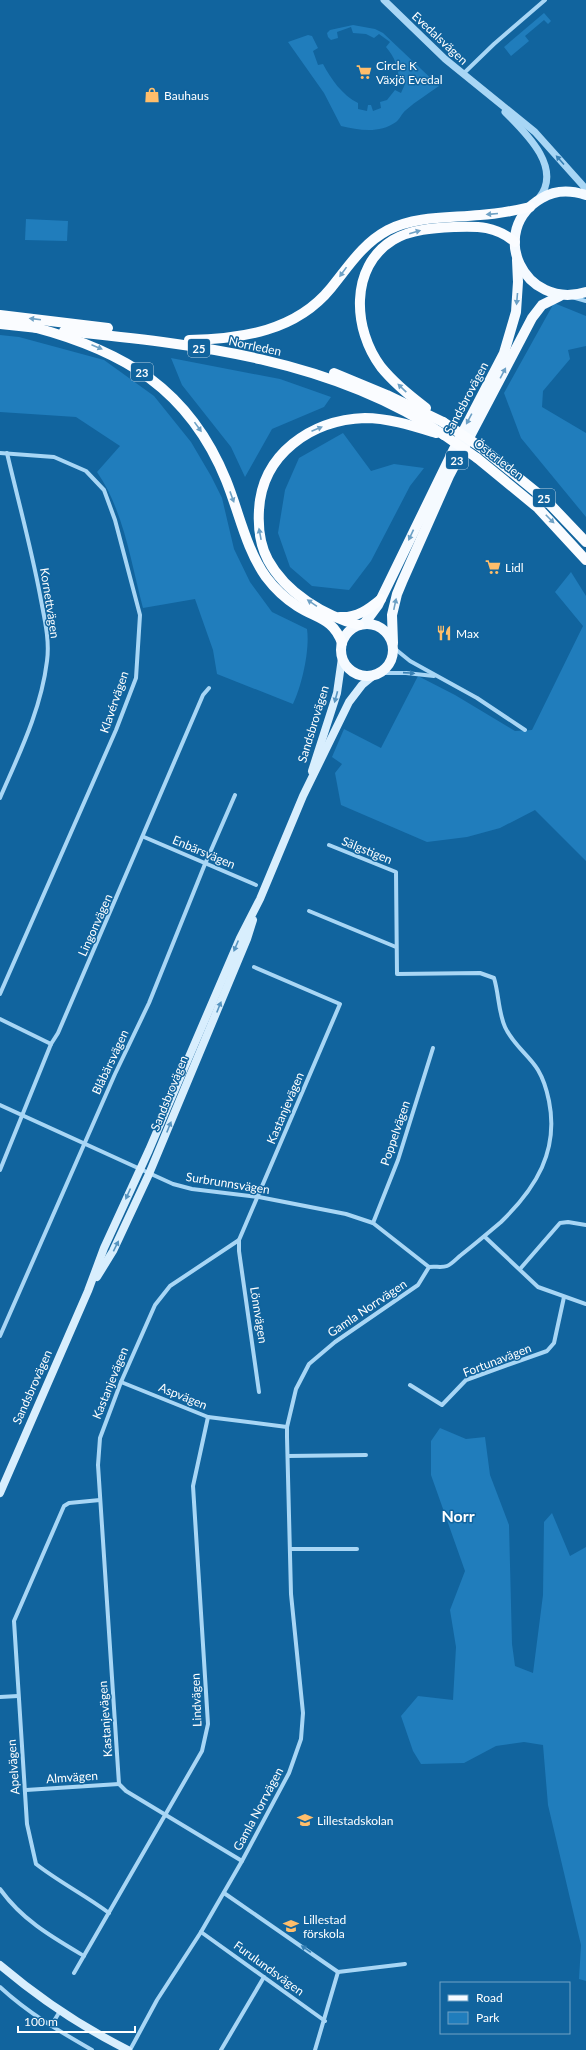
<svg xmlns="http://www.w3.org/2000/svg" width="586" height="2050" font-family="Lato,sans-serif">
  <style>
    .green { fill: #207dbc }
    .lines { fill: none; stroke-linecap: round; stroke-linejoin: round }
    .minor { stroke: #a8d6f5; stroke-width: 4 }
    .tertiary { stroke: #a8d6f5; stroke-width: 7 }
    .secondary { stroke: #d8eefd; stroke-width: 8 }
    .primary { stroke: #f5faff; stroke-width: 10 }
    .trunk { stroke: #fafcff; stroke-width: 10 }
    .trunk-bridge { stroke: #fafcff; stroke-width: 10 }
    .oneway { fill: #3780b4 }
    .oneway2 { fill: #6ea1c5 }
    .oneway3 { fill: #6ca0c5 }
    .oneway4 { fill: #5794bf }
    .labels { text-anchor: middle; dominant-baseline: central; stroke-width: 3; stroke-linejoin: round; paint-order: stroke }
    .shield { fill: #11649e; stroke: #b8d0e2; stroke-width: 1 }
    .shield-label { font-size: 11px; font-weight: bold; fill: #fff }
    .street-label { font-size: 12px; fill: #fff; stroke: #11649e }
    .poi-label { font-size: 12px; fill: #fff; stroke: #11649e; text-anchor: start }
    .district-label { font-size: 16px; font-weight: bold; fill: #fff; stroke: #11649e }
  </style>
  <rect width="100%" height="100%" fill="#11649e"/>
  <!-- green -->
  <g class="green">
    <path d="M 544,13 L 551,21 L 548,24 L 544,20 L 525,36 L 529,41 L 511,56 L 504,47 Z"/>
    <path d="M 353,25 L 375,29 L 383,33 L 439,86 C 428,94 416,101 406,110 C 402,113 400,119 396,122 C 379,134 359,130 341,126 L 324,93 L 288,42 L 308,35 L 312,36 L 318,48 L 313,51 L 318,65 L 323,64 C 331,79 342,95 358,103 L 358,109 L 367,111 L 368,105 L 371,105 L 373,111 L 381,108 L 380,102 L 387,100 L 395,90 L 401,93 L 405,84 L 399,80 C 398,66 395,58 386,47 L 390,42 L 379,34 L 374,38 L 366,34 L 353,33 L 351,27 L 337,32 L 338,38 L 331,40 L 328,37 L 327,33 L 330,30 Z"/>
    <path d="M 26,219 L 68,221 L 67,241 L 25,240 Z"/>
    <path d="M 554,303 L 586,316 L 586,346 L 568,350 L 570,359 L 543,391 L 542,407 L 586,433 L 586,517 L 521,438 L 504,393 Z"/>
    <path d="M 0,335 L 19,337 L 104,360 L 154,396 L 191,442 L 211,476 L 222,498 L 234,549 L 250,582 L 272,612 L 307,629 C 310,650 302,685 293,704 L 217,674 L 213,650 L 195,599 L 143,608 C 131,563 124,511 97,472 L 120,446 L 76,417 L 0,412 Z"/>
    <path d="M 171,358 L 280,379 L 331,397 L 324,407 L 272,429 L 245,477 L 231,447 L 182,385 Z"/>
    <path d="M 343,433 L 371,471 L 394,464 L 424,468 L 410,486 L 371,561 L 349,590 L 312,586 L 290,567 L 278,533 L 285,490 L 299,458 Z"/>
    <path d="M 571,572 L 586,596 L 586,861 L 535,810 L 500,828 L 467,837 L 427,842 L 341,805 L 335,773 L 342,764 L 332,757 L 344,729 L 381,748 L 418,676 L 455,695 L 515,731 L 532,730 L 583,626 L 555,592 Z"/>
    <path d="M 440,1428 L 466,1439 L 485,1437 L 490,1475 L 509,1525 L 512,1644 L 515,1666 L 533,1673 L 543,1595 L 544,1522 L 552,1513 L 570,1556 L 586,1547 L 586,1981 L 579,1979 L 581,1945 L 548,1805 L 543,1745 L 524,1742 L 496,1746 L 464,1763 L 421,1764 L 413,1751 L 401,1716 L 418,1696 L 453,1700 L 456,1647 L 450,1610 L 465,1571 L 431,1475 L 431,1441 Z"/>
  </g>
  <g class="lines">
    <!-- minor -->
    <g class="minor">
      <path d="M 463,74 L 494,44 L 545,0"/>
      <path d="M 572,297 L 586,301"/>
      <path d="M 0,453 L 54,457 L 86,471 L 104,490 L 115,520 L 140,615 L 136,678 L 116,730 L 0,994"/>
      <path d="M 394,648 L 410,661 L 477,698 L 525,730"/>
      <path d="M 382,673 L 406,673 L 434,676"/>
      <path d="M 0,798 C 19,754 41,710 47,661 C 50,639 44,617 40,595 C 31,547 18,500 7,453"/>
      <path d="M 144,837 L 256,885"/>
      <path d="M 309,911 L 396,947"/>
      <path d="M 0,1019 L 51,1044"/>
      <path d="M 0,1105 L 173,1184 L 192,1189 L 259,1197 L 346,1214 L 373,1223 L 429,1267"/>
      <path d="M 0,1170 L 51,1044 L 58,1033 L 203,695 L 209,688"/>
      <path d="M 373,1223 L 398,1160 L 433,1048"/>
      <path d="M 485,1237 L 538,1287 L 586,1304"/>
      <path d="M 239,1240 L 239,1251 L 259,1392"/>
      <path d="M 520,1269 L 560,1223 L 568,1222 L 586,1225"/>
      <path d="M 0,1336 L 115,1074 L 149,1003 L 205,864 L 235,795"/>
      <path d="M 121,1382 L 208,1417 L 287,1427"/>
      <path d="M 410,1385 L 442,1405 L 466,1380 L 547,1351 L 554,1343 L 564,1297"/>
      <path d="M 288,1456 L 366,1455"/>
      <path d="M 100,1500 L 69,1503 L 64,1506 L 14,1621 L 27,1824 L 36,1864 C 59,1882 85,1895 109,1913"/>
      <path d="M 290,1549 L 357,1549"/>
      <path d="M 0,1697 L 18,1696"/>
      <path d="M 26,1790 L 119,1784"/>
      <path d="M 242,1861 L 126,1791 L 119,1784 L 98,1465 L 100,1438 L 121,1382 L 155,1305 L 170,1286 L 239,1240 L 340,1004 L 254,967"/>
      <path d="M 0,1889 C 22,1920 52,1937 84,1956"/>
      <path d="M 224,1893 L 338,1972"/>
      <path d="M 201,1932 L 325,2021"/>
      <path d="M 338,1972 L 405,1964"/>
      <path d="M 74,1973 L 202,1751 L 208,1724 L 193,1486 L 208,1417"/>
      <path d="M 0,1987 C 28,2013 59,2031 92,2050"/>
      <path d="M 51,2026 L 60,2011"/>
      <path d="M 130,2050 L 157,2000 L 201,1932 L 242,1861 L 289,1773 L 301,1739 L 303,1713 L 291,1594 L 287,1437 L 287,1427 L 296,1389 L 309,1364 L 335,1342 L 418,1285 L 429,1267 C 435,1266 442,1268 447,1266 C 452,1264 457,1258 461,1255 C 475,1244 488,1233 501,1222 C 536,1188 559,1151 549,1101 C 547,1091 544,1080 538,1070 C 529,1055 513,1045 505,1027 C 498,1011 499,994 494,978 L 480,973 L 397,974 L 396,872 L 329,845"/>
      <path d="M 221,2050 L 264,1977"/>
      <path d="M 315,2050 L 338,1972"/>
    </g>
    <!-- tertiary -->
    <g class="tertiary">
      <path d="M 384,0 L 445,59 L 535,132 L 586,189"/>
      <path d="M 505,112 C 526,133 563,168 539,198"/>
    </g>
    <!-- secondary -->
    <g class="secondary">
      <path d="M 312,771 L 337,693 L 342,658"/>
      <path d="M 97,1277 L 113,1251 L 149,1174 L 247,939 L 253,920"/>
      <path d="M 0,1493 L 88,1291 L 104,1248 L 149,1150 L 240,938 L 260,899 L 303,796 L 349,702 L 362,685 L 373,676"/>
      <path d="M 0,1965 C 39,1998 82,2027 128,2050"/>
    </g>
    <!-- primary -->
    <g class="primary">
      <path d="M 586,195 C 571,190 555,190 542,198 C 486,230 524,311 586,292"/>
      <circle cx="367" cy="650" r="26"/>
      <path d="M 364,624 L 378,605 L 454,449 L 504,353 L 516,312 L 518,282 L 517,260"/>
      <path d="M 393,643 L 392,615 L 397,594 L 402,582 L 449,476 L 532,318 L 542,305 L 560,296"/>
    </g>
    <!-- trunk -->
    <g class="trunk">
      <path d="M 0,315 L 108,328"/>
      <path d="M 0,324 L 38,328"/>
      <path d="M 33,327 C 124,351 189,389 226,480 C 239,512 246,549 266,577 C 275,589 286,599 297,606 C 317,619 333,618 342,643"/>
      <path d="M 64,331 C 194,344 333,359 444,435"/>
      <path d="M 189,340 C 242,339 296,331 331,288 C 349,266 362,244 388,230 C 416,216 449,218 480,215 C 497,214 513,211 530,207"/>
      <path d="M 334,373 L 387,395 L 443,422"/>
      <path d="M 426,408 C 410,396 394,383 381,367 C 353,330 349,267 393,240 C 411,229 435,228 455,227 C 478,226 496,226 515,242"/>
      <path d="M 482,448 L 546,500 L 586,542"/>
      <path d="M 477,458 L 538,508 L 586,560"/>
      <path d="M 340,617 C 357,618 369,609 381,599"/>
      <path d="M 359,625 C 324,616 286,593 268,560 C 260,545 258,526 259,510 C 262,454 311,420 365,418 C 388,418 413,426 436,433"/>
    </g>
    <!-- trunk-bridge -->
    <g class="trunk-bridge">
      <path d="M 443,422 L 482,448"/>
      <path d="M 444,435 L 477,458"/>
    </g>
  </g>
  <!-- one-way arrows -->
  <defs><path id="oneway-solid" d="M-6-.8H1V-3.2L6.5 0L1 3.2V.8H-6Z"/></defs>
  <g class="oneway">
    <use href="#oneway-solid" transform="translate(560 160) rotate(-132)"/>
    <use href="#oneway-solid" transform="translate(409 673) rotate(4)"/>
    <use href="#oneway-solid" transform="translate(306 1949) rotate(-145)"/>
  </g>
  <g class="oneway2">
    <use href="#oneway-solid" transform="translate(492 214) rotate(175)"/>
    <use href="#oneway-solid" transform="translate(415 232) rotate(-16)"/>
    <use href="#oneway-solid" transform="translate(343 272) rotate(126)"/>
    <use href="#oneway-solid" transform="translate(35 319) rotate(-173)"/>
    <use href="#oneway-solid" transform="translate(97 347) rotate(23)"/>
    <use href="#oneway-solid" transform="translate(402 388) rotate(-136)"/>
    <use href="#oneway-solid" transform="translate(198 427) rotate(54)"/>
    <use href="#oneway-solid" transform="translate(317 429) rotate(-23)"/>
    <use href="#oneway-solid" transform="translate(232 497) rotate(70)"/>
    <use href="#oneway-solid" transform="translate(550 519) rotate(45)"/>
    <use href="#oneway-solid" transform="translate(260 534) rotate(-101)"/>
    <use href="#oneway-solid" transform="translate(312 603) rotate(-146)"/>
  </g>
  <g class="oneway3">
    <use href="#oneway-solid" transform="translate(517 299) rotate(95)"/>
    <use href="#oneway-solid" transform="translate(503 373) rotate(-62)"/>
    <use href="#oneway-solid" transform="translate(469 419) rotate(118)"/>
    <use href="#oneway-solid" transform="translate(411 535) rotate(115)"/>
    <use href="#oneway-solid" transform="translate(395 604) rotate(-78)"/>
  </g>
  <g class="oneway4">
    <use href="#oneway-solid" transform="translate(336 697) rotate(105)"/>
    <use href="#oneway-solid" transform="translate(236 946) rotate(113)"/>
    <use href="#oneway-solid" transform="translate(219 1007) rotate(-68)"/>
    <use href="#oneway-solid" transform="translate(169 1127) rotate(-68)"/>
    <use href="#oneway-solid" transform="translate(128 1194) rotate(114)"/>
    <use href="#oneway-solid" transform="translate(116 1246) rotate(-64)"/>
  </g>
  <!-- icons -->
  <defs>
    <symbol id="supermarket-bare" viewBox="-9 -9 18 18"><path d="M-6-5.5h2.5l.6 2H6L4.5 2H-2.5L-4.4-4H-6ZM-1.5 3.2a1.3 1.3 0 1 0 .1 0ZM3 3.2a1.3 1.3 0 1 0 .1 0Z" fill="#ffbe6b" stroke="#11649e" stroke-width="2.5" paint-order="stroke"/></symbol>
    <symbol id="shop-bare" viewBox="-9 -9 18 18"><path d="M-5-2.5h2.3a2.7 3.5 0 0 1 5.4 0H5L5.5 6h-11ZM-1.5-2.5h3a1.5 2.3 0 0 0-3 0Z" fill="#ffbe6b" stroke="#11649e" stroke-width="2.5" paint-order="stroke"/></symbol>
    <symbol id="restaurant-bare" viewBox="-9 -9 18 18"><path d="M-5-6h1v4h1v-4h1v4h1v-4h1v5L-1.5 .5V6h-2V.5L-5-1ZM5-6V6H3V1.5H1.5Q1.5-4 5-6Z" fill="#ffbe6b" stroke="#11649e" stroke-width="2.5" paint-order="stroke"/></symbol>
    <symbol id="school-bare" viewBox="-9 -9 18 18"><path d="M0-5L7-2L0 1L-7-2ZM-4 1L0 2.5L4 1V4Q0 6-4 4Z" fill="#ffbe6b" stroke="#11649e" stroke-width="2.5" paint-order="stroke"/></symbol>
  </defs>
  <g fill-rule="evenodd">
    <use href="#supermarket-bare" x="353" y="61" width="22" height="22"/>
    <use href="#shop-bare" x="141" y="84" width="22" height="22"/>
    <use href="#supermarket-bare" x="482" y="556" width="22" height="22"/>
    <use href="#restaurant-bare" x="433" y="622" width="22" height="22"/>
    <use href="#school-bare" x="294" y="1809" width="22" height="22"/>
    <use href="#school-bare" x="280" y="1915" width="22" height="22"/>
  </g>
  <g class="labels">
    <!-- shield labels -->
    <g class="shield">
      <rect x="188" y="339" width="22" height="18" rx="3"/>
      <rect x="131" y="363" width="22" height="18" rx="3"/>
      <rect x="446" y="451" width="22" height="18" rx="3"/>
      <rect x="533" y="489" width="22" height="18" rx="3"/>
    </g>
    <g class="shield-label">
      <text x="199" y="348">25</text>
      <text x="142" y="372">23</text>
      <text x="457" y="460">23</text>
      <text x="544" y="498">25</text>
    </g>
    <!-- street labels -->
    <g class="street-label">
      <text transform="translate(440 38) rotate(43)">Evedalsvägen</text>
      <text transform="translate(255 346) rotate(12)">Norrleden</text>
      <text transform="translate(466 398) rotate(-62)">Sandsbrovägen</text>
      <text transform="translate(499 459) rotate(37)">Österleden</text>
      <text transform="translate(50 603) rotate(81)">Kornettvägen</text>
      <text transform="translate(114 702) rotate(-71)">Klavérvägen</text>
      <text transform="translate(313 724) rotate(-73)">Sandsbrovägen</text>
      <text transform="translate(367 850) rotate(22)">Sälgstigen</text>
      <text transform="translate(204 852) rotate(23)">Enbärsvägen</text>
      <text transform="translate(95 925) rotate(-66)">Lingonvägen</text>
      <text transform="translate(110 1062) rotate(-65)">Blåbärsvägen</text>
      <text transform="translate(169 1093) rotate(-68)">Sandsbrovägen</text>
      <text transform="translate(285 1108) rotate(-67)">Kastanjevägen</text>
      <text transform="translate(395 1133) rotate(-71)">Poppelvägen</text>
      <text transform="translate(228 1183) rotate(9)">Surbrunnsvägen</text>
      <text transform="translate(367 1308) rotate(-34)">Gamla Norrvägen</text>
      <text transform="translate(259 1315) rotate(81)">Lönnvägen</text>
      <text transform="translate(497 1360) rotate(-21)">Fortunavägen</text>
      <text transform="translate(110 1383) rotate(-68)">Kastanjevägen</text>
      <text transform="translate(32 1387) rotate(-66)">Sandsbrovägen</text>
      <text transform="translate(183 1396) rotate(22)">Aspvägen</text>
      <text transform="translate(196 1700) rotate(-92)">Lindvägen</text>
      <text transform="translate(105 1719) rotate(-94)">Kastanjevägen</text>
      <text transform="translate(13 1767) rotate(-94)">Apelvägen</text>
      <text transform="translate(72 1777) rotate(-4)">Almvägen</text>
      <text transform="translate(258 1809) rotate(-62)">Gamla Norrvägen</text>
      <text transform="translate(269 1968) rotate(36)">Furulundsvägen</text>
    </g>
    <!-- poi labels -->
    <g class="poi-label">
      <text x="376" y="65">Circle K<tspan x="376" dy="14">Växjö Evedal</tspan></text>
      <text x="164" y="95">Bauhaus</text>
      <text x="505" y="567">Lidl</text>
      <text x="456" y="633">Max</text>
      <text x="317" y="1820">Lillestadskolan</text>
      <text x="303" y="1919">Lillestad<tspan x="303" dy="14">förskola</tspan></text>
    </g>
    <!-- district labels -->
    <g class="district-label">
      <text x="458" y="1515">Norr</text>
    </g>
  </g>
  <!-- legend -->
  <rect x="440" y="1982" width="130" height="52" fill="#11649e" stroke="#70a2c5"/>
  <rect x="448" y="1995" width="20" height="6" fill="#f5faff" stroke="#70a2c5"/>
  <text x="476" y="2002" font-size="12" fill="#ffffff">Road</text>
  <rect x="448" y="2012" width="20" height="12" fill="#207dbc" stroke="#70a2c5"/>
  <text x="476" y="2022" font-size="12" fill="#ffffff">Park</text>
  <!-- scale -->
  <path d="M18 2026v6h117v-6" fill="none" stroke="#ffffff" stroke-width="2"/>
  <text x="24" y="2026" font-size="12" fill="#ffffff" stroke="#11649e" stroke-width="3" paint-order="stroke">100 m</text>
</svg>
